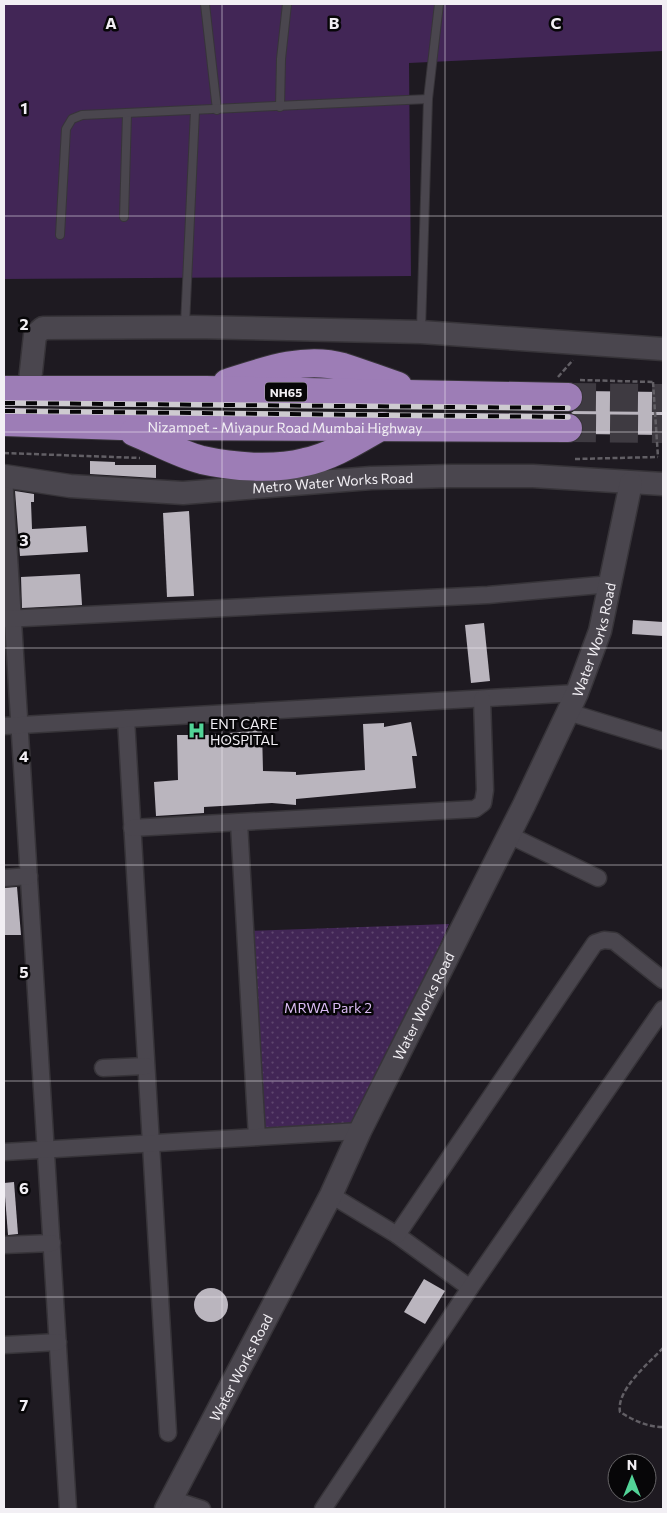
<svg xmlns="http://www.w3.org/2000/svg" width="667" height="1513" font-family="Commissioner,sans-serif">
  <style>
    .green { fill: #422656 }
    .park { fill: url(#park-dots) }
    .building { fill: #bab5be }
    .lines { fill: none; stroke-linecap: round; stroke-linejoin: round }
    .highway-tunnel { stroke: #3e3a41; stroke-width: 28; stroke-dasharray: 28 14; stroke-linecap: butt }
    .lane-casing { stroke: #373439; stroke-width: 10 }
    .street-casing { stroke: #373439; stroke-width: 19 }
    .secondary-casing { stroke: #373439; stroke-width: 25 }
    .highway-casing { stroke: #373439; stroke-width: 30 }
    .path { stroke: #625f65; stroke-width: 2.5; stroke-dasharray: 5 2.5; stroke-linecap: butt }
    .lane { stroke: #4a464e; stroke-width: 8 }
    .street { stroke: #4a464e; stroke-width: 16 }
    .secondary { stroke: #4a464e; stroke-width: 22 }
    .highway { stroke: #9d7db6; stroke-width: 28 }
    .rail-casing { stroke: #cecbd0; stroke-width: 5.5 }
    .rail { stroke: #070608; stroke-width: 4; stroke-dasharray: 11; stroke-linecap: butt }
    .path-bridge { stroke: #625f65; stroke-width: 2.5; stroke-dasharray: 5 2.5; stroke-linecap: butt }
    .grid { fill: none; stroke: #f2eff4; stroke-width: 1; stroke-opacity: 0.55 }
    .labels { text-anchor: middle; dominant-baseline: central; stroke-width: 5; stroke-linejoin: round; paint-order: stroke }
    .shield { fill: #070608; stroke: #aca9ad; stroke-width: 1 }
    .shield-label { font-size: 12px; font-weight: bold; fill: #f2eff4 }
    .street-label { font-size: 14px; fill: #f2eff4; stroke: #070608 }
    .poi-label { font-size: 14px; fill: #f2eff4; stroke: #070608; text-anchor: start }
    .park-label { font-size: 14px; fill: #dabbf3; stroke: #070608 }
    .grid-label { font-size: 16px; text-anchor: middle; font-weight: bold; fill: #f2eff4; stroke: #070608; stroke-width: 5; stroke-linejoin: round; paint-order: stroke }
  </style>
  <defs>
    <pattern id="park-dots" width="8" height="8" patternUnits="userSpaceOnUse" patternTransform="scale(1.25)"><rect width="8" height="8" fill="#422656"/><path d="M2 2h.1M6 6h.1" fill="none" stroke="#5e466f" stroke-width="1.8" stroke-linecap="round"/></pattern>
  </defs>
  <rect width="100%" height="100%" fill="#1e1a21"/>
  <!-- green -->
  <path class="green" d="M 4,4 L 663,4 L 663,51 L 409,63 L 411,276 L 4,279 Z"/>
  <!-- park -->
  <path class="park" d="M 449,924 L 361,1128 L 257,1128 L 245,931 Z"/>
  <!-- building -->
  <g class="building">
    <path d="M 582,391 L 663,392 L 663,435 L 582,434 L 582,421 L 571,413 L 582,405 Z"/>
    <path d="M 90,461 L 115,462 L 115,465 L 156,465 L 156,478 L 90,474 Z"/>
    <path d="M 15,491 L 34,494 L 34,502 L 31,502 L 32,529 L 86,526 L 88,552 L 20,556 Z"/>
    <path d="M 189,511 L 194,596 L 167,597 L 163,513 Z"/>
    <path d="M 80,574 L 82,605 L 22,608 L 21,577 Z"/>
    <path d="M 633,620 L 663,622 L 663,636 L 632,634 Z"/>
    <path d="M 484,623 L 490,681 L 471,683 L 465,625 Z"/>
    <path d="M 411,722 L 417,756 L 412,756 L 416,788 L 296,799 L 296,805 L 272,803 L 204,807 L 204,813 L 156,816 L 154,782 L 178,780 L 177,735 L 207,735 L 262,730 L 263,771 L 296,772 L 296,775 L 365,770 L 363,724 L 384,723 L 384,727 Z"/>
    <path d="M 17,887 L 21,935 L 4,935 L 4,888 Z"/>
    <path d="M 14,1182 L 18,1234 L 8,1235 L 4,1183 Z"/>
    <path d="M 424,1279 L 445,1291 L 425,1324 L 404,1312 Z"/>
    <circle cx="211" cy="1305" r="17"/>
  </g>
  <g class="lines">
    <!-- highway-tunnel -->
    <g class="highway-tunnel">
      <path d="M 568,397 L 663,398"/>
      <path d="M 568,428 L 663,429"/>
    </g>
    <defs>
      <g id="lane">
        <path d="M 205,4 L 217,110"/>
        <path d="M 280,107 L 281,59 L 287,4"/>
        <path d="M 124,217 L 127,114"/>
        <path d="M 60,235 L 66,129 L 72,119 L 82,115 L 428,99"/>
        <path d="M 185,325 L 195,111"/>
        <path d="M 421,330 L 428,99 L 439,4"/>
      </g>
      <g id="street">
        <path d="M 4,476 L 68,1509"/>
        <path d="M 4,619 L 488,595 L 611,584"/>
        <path d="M 568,712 L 663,741"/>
        <path d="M 126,719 L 168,1433"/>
        <path d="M 4,726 L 577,693"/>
        <path d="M 239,823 L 257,1137"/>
        <path d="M 132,828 L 475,809 L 483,803 L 485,790 L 482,699"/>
        <path d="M 509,835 L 598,878"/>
        <path d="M 4,878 L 29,876"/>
        <path d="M 103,1068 L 146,1066"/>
        <path d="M 4,1152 L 360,1131"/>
        <path d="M 331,1195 L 397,1235 L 470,1288"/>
        <path d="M 397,1235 L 595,943 L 604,940 L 614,941 L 663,980"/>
        <path d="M 4,1245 L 52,1243"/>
        <path d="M 4,1345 L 58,1342"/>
        <path d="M 171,1499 L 202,1509"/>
        <path d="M 323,1509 L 470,1288 L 663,1009"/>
      </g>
      <g id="secondary">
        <path d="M 29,390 L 35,335 L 43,328 L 194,327 L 421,332 L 663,349"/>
        <path id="s1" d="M 4,476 L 70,486 L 183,493 L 371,478 L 451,476 L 533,476 L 663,484"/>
        <path id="s2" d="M 166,1509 L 331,1195 L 360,1131 L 524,805 L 577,693 L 600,631 L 631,483"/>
      </g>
      <g id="highway">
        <path d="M 227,383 C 264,371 304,356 343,367 C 362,373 380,380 398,386"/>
        <path d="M 4,390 L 206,390 L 568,397"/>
        <path id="s3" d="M 4,422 L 121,426 L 568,428"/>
        <path d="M 134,432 C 156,441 179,454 202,460 C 233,467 274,470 305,462 C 333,456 357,440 382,426"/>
      </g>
    </defs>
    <!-- lane casing -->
    <use href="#lane" class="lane-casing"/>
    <!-- street casing -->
    <use href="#street" class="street-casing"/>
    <!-- secondary casing -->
    <use href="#secondary" class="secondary-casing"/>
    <!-- highway casing -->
    <use href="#highway" class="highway-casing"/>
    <!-- path -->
    <g class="path">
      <path d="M 558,377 L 573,360"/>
      <path d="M 580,380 L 653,382"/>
      <path d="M 4,453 L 140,458"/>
      <path d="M 575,459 L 658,457"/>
      <path d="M 663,1348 C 648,1364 616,1390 620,1412 C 633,1420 647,1427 663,1427"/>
    </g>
    <!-- lane -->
    <use href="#lane" class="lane"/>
    <!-- street -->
    <use href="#street" class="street"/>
    <!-- secondary -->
    <use href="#secondary" class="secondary"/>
    <!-- highway -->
    <use href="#highway" class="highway"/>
    <defs>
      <g id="rail">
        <path d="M 4,403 L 568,408"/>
        <path d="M 4,411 L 568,417"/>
      </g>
    </defs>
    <!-- rail casing -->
    <use href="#rail" class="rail-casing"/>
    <!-- rail -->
    <use href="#rail" class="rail"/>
    <!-- path-bridge -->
    <path class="path-bridge" d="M 653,382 L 658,457"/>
  </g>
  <!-- grid -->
  <path class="grid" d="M 222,4 L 222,1509M 445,4 L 445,1509M 4,216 L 663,216M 4,432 L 663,432M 4,648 L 663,648M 4,865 L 663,865M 4,1081 L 663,1081M 4,1297 L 663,1297"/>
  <!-- icons -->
  <defs>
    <symbol id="hospital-bare" viewBox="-9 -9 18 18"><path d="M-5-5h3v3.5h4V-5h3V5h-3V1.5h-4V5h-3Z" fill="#52d397" stroke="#070608" stroke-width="2.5" paint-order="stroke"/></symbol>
  </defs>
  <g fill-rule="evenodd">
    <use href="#hospital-bare" x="184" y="718" width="25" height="25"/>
  </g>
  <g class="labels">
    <!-- shield labels -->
    <rect class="shield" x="265" y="382.5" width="42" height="19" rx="4"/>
    <g class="shield-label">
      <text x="286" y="392">NH65</text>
    </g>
    <!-- street labels -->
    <g class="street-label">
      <text stroke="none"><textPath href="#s3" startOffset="281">Nizampet - Miyapur Road Mumbai Highway</textPath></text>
      <text stroke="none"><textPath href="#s1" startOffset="330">Metro Water Works Road</textPath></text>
      <text stroke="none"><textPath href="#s2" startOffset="970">Water Works Road</textPath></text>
      <text stroke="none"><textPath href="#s2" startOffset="565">Water Works Road</textPath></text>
      <text stroke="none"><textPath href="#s2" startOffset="160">Water Works Road</textPath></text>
    </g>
    <!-- poi labels -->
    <g class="poi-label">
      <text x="210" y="723">ENT CARE<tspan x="210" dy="16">HOSPITAL</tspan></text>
    </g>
    <!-- park labels -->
    <g class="park-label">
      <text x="328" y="1007">MRWA Park 2</text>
    </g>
  </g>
  <g class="grid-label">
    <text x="111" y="29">A</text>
    <text x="334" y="29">B</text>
    <text x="556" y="29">C</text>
    <text x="24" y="114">1</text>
    <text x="24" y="330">2</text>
    <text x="24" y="546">3</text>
    <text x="24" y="762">4</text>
    <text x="24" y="978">5</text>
    <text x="24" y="1194">6</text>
    <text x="24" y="1411">7</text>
  </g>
  <!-- border -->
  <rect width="667" height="1513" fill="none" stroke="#f2eff4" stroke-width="10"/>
  <!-- north arrow -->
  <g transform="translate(632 1478)"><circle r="24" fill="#070608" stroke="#656366"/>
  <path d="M0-4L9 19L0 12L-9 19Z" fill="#52d397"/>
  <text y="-8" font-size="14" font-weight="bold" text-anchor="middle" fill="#f2eff4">N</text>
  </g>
</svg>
